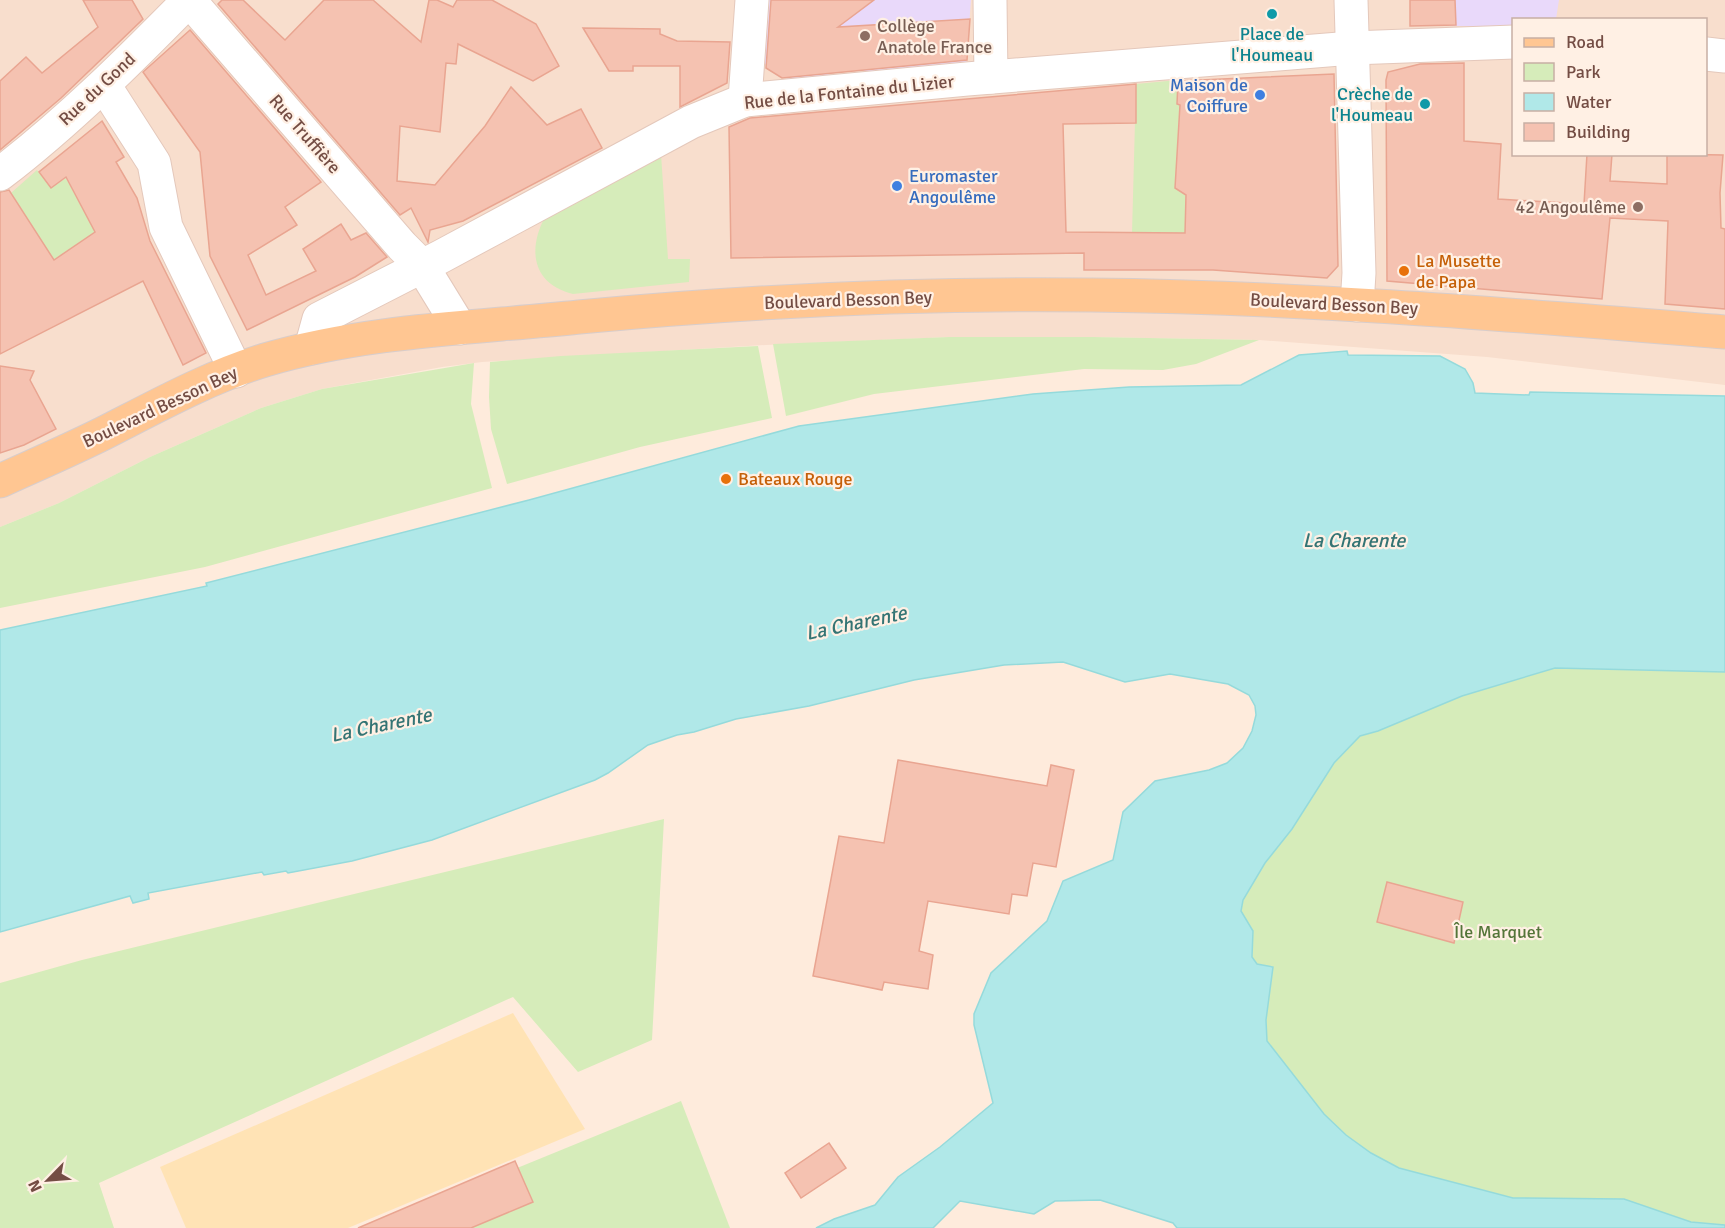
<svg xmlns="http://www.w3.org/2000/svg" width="1725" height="1228" font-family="Signika,sans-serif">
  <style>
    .residential { fill: #f8decd; fill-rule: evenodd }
    .education { fill: #e9d9fa }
    .green { fill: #d6ecba }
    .sand { fill: #ffe3b5 }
    .water { fill: #b0e8e8; stroke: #95dadb; stroke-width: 1.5 }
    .building { fill: #f5c2b1; stroke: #e9a591; stroke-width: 1.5 }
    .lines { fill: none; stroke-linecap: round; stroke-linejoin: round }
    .minor-casing { stroke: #e4c8bb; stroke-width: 35 }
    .major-casing { stroke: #d8cdcb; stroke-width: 35 }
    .minor { stroke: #fff; stroke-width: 33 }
    .major { stroke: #ffc692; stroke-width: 33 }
    .culture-dot { fill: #0f9aa8; stroke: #fff0e4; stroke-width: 2 }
    .education-dot { fill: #8d6e63; stroke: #fff0e4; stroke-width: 2 }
    .shop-dot { fill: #3f7fe0; stroke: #fff0e4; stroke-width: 2 }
    .food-dot { fill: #e8710a; stroke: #fff0e4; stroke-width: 2 }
    .labels { text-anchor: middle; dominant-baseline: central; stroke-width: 4.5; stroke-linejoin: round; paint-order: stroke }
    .education-label { font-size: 18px; fill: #785e54; stroke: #fff0e4; text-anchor: start }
    .culture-label { font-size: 18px; fill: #0d838f; stroke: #fff0e4 }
    .shop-label { font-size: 18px; fill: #366cbe; stroke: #fff0e4; text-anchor: end }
    .street-label { font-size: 18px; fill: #744d44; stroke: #fff0e4 }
    .food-label { font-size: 18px; fill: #c56008; stroke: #fff0e4; text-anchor: start }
    .park-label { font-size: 18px; fill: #547539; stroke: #fff0e4 }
    .water-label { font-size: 20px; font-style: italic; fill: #347474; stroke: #fff0e4 }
  </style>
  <rect width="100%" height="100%" fill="#feebdc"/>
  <!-- residential -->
  <path class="residential" d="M 0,0 L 1725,0 L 1725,385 L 1487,357 L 1259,340 L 1093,337 L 949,337 L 766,345 L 482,362 L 442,367 L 322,389 L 261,408 L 150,457 L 59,503 L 0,527 ZM 1514,20 L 1706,20 L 1706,154 L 1514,154 Z"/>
  <!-- education -->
  <g class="education">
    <path d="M 763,0 L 971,0 L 966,65 L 864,72 L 863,61 L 834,69 L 827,76 L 789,79 L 778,76 L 771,71 L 764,62 Z"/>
    <path d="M 1410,0 L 1559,0 L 1556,19 L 1514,20 L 1513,26 L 1410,26 Z"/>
  </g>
  <!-- green -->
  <g class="green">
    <path d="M 1178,80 L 1177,103 L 1180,105 L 1175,188 L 1186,190 L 1195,233 L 1132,233 L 1136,84 Z"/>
    <path d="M 661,154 L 668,259 L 690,259 L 689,282 L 573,294 C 533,284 527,251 545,217 Z"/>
    <path d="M 37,170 L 51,188 L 66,178 L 95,232 L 15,286 L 0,249 L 32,225 L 11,193 Z"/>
    <path d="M 949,337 L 1093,337 L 1259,340 L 1196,364 L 1163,370 L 1084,369 L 874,394 L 786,416 L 773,344 Z"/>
    <path d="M 758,346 L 772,418 L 640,447 L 507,484 L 491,429 L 489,397 L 490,362 L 561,356 Z"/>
    <path d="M 474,363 L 471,404 L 492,488 L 205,567 L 0,608 L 0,527 L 59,503 L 150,457 L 261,408 L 322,389 Z"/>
    <path d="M 1555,668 L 1725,672 L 1725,1225 L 1691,1222 L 1624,1199 L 1513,1198 L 1399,1168 L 1371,1153 L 1346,1135 L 1324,1114 L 1267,1041 L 1266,1020 L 1273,967 L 1257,964 L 1252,957 L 1253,944 L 1241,911 L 1243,900 L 1265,863 L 1292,829 L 1334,763 L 1360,736 L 1378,731 L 1462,696 Z"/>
    <path d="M 664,819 L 652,1040 L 578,1072 L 513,997 L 99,1183 L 114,1228 L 0,1228 L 0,983 L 82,960 Z"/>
    <path d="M 681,1101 L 730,1228 L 371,1228 Z"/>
  </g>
  <!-- sand -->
  <path class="sand" d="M 513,1013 L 585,1129 L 348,1228 L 186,1228 L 160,1167 Z"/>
  <!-- water -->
  <path class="water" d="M 1347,351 L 1348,355 L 1440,356 L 1465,369 L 1473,383 L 1475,393 L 1529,395 L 1530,392 L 1725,396 L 1725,672 L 1555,668 L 1462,696 L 1378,731 L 1360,736 L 1334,763 L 1292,829 L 1265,863 L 1243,900 L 1241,911 L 1253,931 L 1252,957 L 1257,964 L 1273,967 L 1266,1020 L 1267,1041 L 1324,1114 L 1346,1135 L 1371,1153 L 1399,1168 L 1513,1198 L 1624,1199 L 1691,1222 L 1725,1225 L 1725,1228 L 1177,1228 L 1173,1223 L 1100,1200 L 1055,1201 L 1034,1214 L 960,1201 L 933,1228 L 816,1228 L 834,1219 L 875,1205 L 898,1177 L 940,1147 L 993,1103 L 974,1025 L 974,1014 L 991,973 L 1047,921 L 1063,881 L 1113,860 L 1123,812 L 1155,781 L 1209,770 L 1227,763 L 1243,748 L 1252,731 L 1256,715 L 1255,706 L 1249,695 L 1228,684 L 1170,674 L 1125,682 L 1063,662 L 1004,665 L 914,680 L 809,706 L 736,719 L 694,732 L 677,735 L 648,745 L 608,773 L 595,780 L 432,840 L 352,861 L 288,873 L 286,871 L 264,875 L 262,872 L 148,893 L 149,899 L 133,903 L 130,896 L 0,932 L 0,630 L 207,586 L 206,583 L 529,500 L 799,426 L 1033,394 L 1129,387 L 1241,385 L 1299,355 Z"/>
  <!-- building -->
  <g class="building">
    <path d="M 83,0 L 132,0 L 143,19 L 61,98 L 0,150 L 0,81 L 26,57 L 42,73 L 98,27 Z"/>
    <path d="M 222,0 L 243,0 L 285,40 L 324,0 L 373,0 L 421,42 L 429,0 L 437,0 L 453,7 L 457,0 L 492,0 L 536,24 L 559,66 L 533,81 L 458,44 L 456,64 L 446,63 L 440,132 L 400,126 L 397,181 L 435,185 L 485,126 L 511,87 L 547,125 L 581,109 L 602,148 L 463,221 L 430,230 L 428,242 L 411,208 L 400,215 L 218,4 Z"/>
    <path d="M 771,0 L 874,0 L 838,27 L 970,19 L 967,60 L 782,78 L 766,68 Z"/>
    <path d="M 1410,0 L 1455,0 L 1456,25 L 1410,26 Z"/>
    <path d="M 583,28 L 660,29 L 660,34 L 677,41 L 730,42 L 727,83 L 680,107 L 680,66 L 633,66 L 633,71 L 609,71 Z"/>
    <path d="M 190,30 L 321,182 L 285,207 L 297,225 L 248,255 L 266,295 L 316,271 L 303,249 L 341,224 L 351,240 L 366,233 L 387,257 L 355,277 L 247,330 L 210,256 L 200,152 L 143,72 Z"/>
    <path d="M 1464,63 L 1464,141 L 1501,144 L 1498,199 L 1584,204 L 1587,154 L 1612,154 L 1610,181 L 1667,184 L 1667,154 L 1723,155 L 1720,193 L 1721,228 L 1725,229 L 1725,309 L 1665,304 L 1668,221 L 1610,218 L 1602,299 L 1387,281 L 1386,80 L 1388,72 L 1420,64 Z"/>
    <path d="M 1334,74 L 1338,266 L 1327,278 L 1213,270 L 1084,270 L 1084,253 L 731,258 L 729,127 L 750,118 L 1136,84 L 1136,123 L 1063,124 L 1066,232 L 1185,233 L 1186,195 L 1175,188 L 1180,105 L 1177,104 L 1178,81 Z"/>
    <path d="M 102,121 L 124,157 L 116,162 L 137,198 L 150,241 L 206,353 L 183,365 L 143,281 L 0,354 L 0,192 L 9,190 L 54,260 L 95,232 L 66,177 L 51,188 L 39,172 Z"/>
    <path d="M 0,366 L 34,371 L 30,380 L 56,429 L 24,445 L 0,453 Z"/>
    <path d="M 898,760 L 1047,786 L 1051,765 L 1074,770 L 1056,867 L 1033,863 L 1027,896 L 1012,894 L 1009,914 L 928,901 L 919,951 L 933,955 L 928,989 L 884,982 L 882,990 L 813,976 L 839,836 L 884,843 Z"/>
    <path d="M 1387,882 L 1463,902 L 1454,943 L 1377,922 Z"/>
    <path d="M 829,1143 L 846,1168 L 801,1198 L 785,1173 Z"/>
    <path d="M 515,1161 L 533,1202 L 471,1228 L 358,1228 Z"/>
  </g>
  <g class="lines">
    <defs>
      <g id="minor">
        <path d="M 990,0 L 991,77"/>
        <path d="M 1351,0 L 1359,273 L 1357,305"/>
        <path d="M 1706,54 L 1725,56"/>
        <path d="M 104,85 L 154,163 L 166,227 L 236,371"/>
        <path d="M 745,100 L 752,0"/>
        <path d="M 0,174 C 68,122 129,61 189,0 L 402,246 L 422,266 L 460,328"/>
        <path d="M 311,348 L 319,319 L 442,256 L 691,122 L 745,100 L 967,79 L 1352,48 L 1514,42"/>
      </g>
      <path id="major" d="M 0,481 C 35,465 70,450 104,433 C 157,406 209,377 265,360 C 367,330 474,328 579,317 C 749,301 920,293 1091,295 C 1303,297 1514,315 1725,332"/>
    </defs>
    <!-- minor casing -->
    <use href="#minor" class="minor-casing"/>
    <!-- major casing -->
    <use href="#major" class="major-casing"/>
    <!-- minor -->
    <use href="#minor" class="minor"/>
    <!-- major -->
    <use href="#major" class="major"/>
  </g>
  <!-- markers -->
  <g class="culture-dot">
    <circle cx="1272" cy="14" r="6"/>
    <circle cx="1425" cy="104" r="6"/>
  </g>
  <g class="education-dot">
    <circle cx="865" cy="36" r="6"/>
    <circle cx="1638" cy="207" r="6"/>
  </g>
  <g class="shop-dot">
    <circle cx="1260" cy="95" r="6"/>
    <circle cx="897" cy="186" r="6"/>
  </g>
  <g class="food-dot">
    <circle cx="1404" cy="271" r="6"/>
    <circle cx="726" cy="479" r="6"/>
  </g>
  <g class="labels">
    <!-- education labels -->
    <g class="education-label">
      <text x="877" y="26">Collège<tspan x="877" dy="21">Anatole France</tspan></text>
      <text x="1626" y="207" text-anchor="end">42 Angoulême</text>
    </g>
    <!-- culture labels -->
    <g class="culture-label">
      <text x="1272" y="34">Place de<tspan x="1272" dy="21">l'Houmeau</tspan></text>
      <text x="1413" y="94" text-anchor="end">Crèche de<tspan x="1413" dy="21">l'Houmeau</tspan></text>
    </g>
    <!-- shop labels -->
    <g class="shop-label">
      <text x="1248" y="85">Maison de<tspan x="1248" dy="21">Coiffure</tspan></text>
      <text x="909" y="176" text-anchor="start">Euromaster<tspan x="909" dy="21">Angoulême</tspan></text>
    </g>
    <!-- street labels -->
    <g class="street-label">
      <text transform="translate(97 89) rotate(-43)">Rue du Gond</text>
      <text transform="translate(849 92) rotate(-6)">Rue de la Fontaine du Lizier</text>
      <text transform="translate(305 134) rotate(49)">Rue Truffière</text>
      <text transform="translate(848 300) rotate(-2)">Boulevard Besson Bey</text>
      <text transform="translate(1334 304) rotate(3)">Boulevard Besson Bey</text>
      <text transform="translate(160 407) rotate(-25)">Boulevard Besson Bey</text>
    </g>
    <!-- food labels -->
    <g class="food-label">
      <text x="1416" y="261">La Musette<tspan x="1416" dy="21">de Papa</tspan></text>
      <text x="738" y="479">Bateaux Rouge</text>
    </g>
    <!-- park labels -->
    <g class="park-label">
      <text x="1498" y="932">Île Marquet</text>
    </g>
    <!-- water labels -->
    <g class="water-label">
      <text x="1354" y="540">La Charente</text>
      <text transform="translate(856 623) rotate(-12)">La Charente</text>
      <text transform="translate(381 725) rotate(-12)">La Charente</text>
    </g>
  </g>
  <!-- legend -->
  <rect x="1512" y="18" width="195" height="138" fill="#fff0e4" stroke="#c7afa4" stroke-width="1.5"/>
  <rect x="1524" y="38" width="30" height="9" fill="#ffc692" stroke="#c7afa4" stroke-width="1.5"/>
  <text x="1566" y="48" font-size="18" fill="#744d44">Road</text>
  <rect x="1524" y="63" width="30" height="18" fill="#d6ecba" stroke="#c7afa4" stroke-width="1.5"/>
  <text x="1566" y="78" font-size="18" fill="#744d44">Park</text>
  <rect x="1524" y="93" width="30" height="18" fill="#b0e8e8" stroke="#c7afa4" stroke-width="1.5"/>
  <text x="1566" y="108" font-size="18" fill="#744d44">Water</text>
  <rect x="1524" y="123" width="30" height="18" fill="#f5c2b1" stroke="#c7afa4" stroke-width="1.5"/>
  <text x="1566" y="138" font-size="18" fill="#744d44">Building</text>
  <!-- north arrow -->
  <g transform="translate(48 1180) rotate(245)" stroke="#fff0e4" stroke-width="4.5" paint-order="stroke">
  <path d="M0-4.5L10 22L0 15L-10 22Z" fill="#744d44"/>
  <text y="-9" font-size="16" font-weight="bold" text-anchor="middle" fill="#744d44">N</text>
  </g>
</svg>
